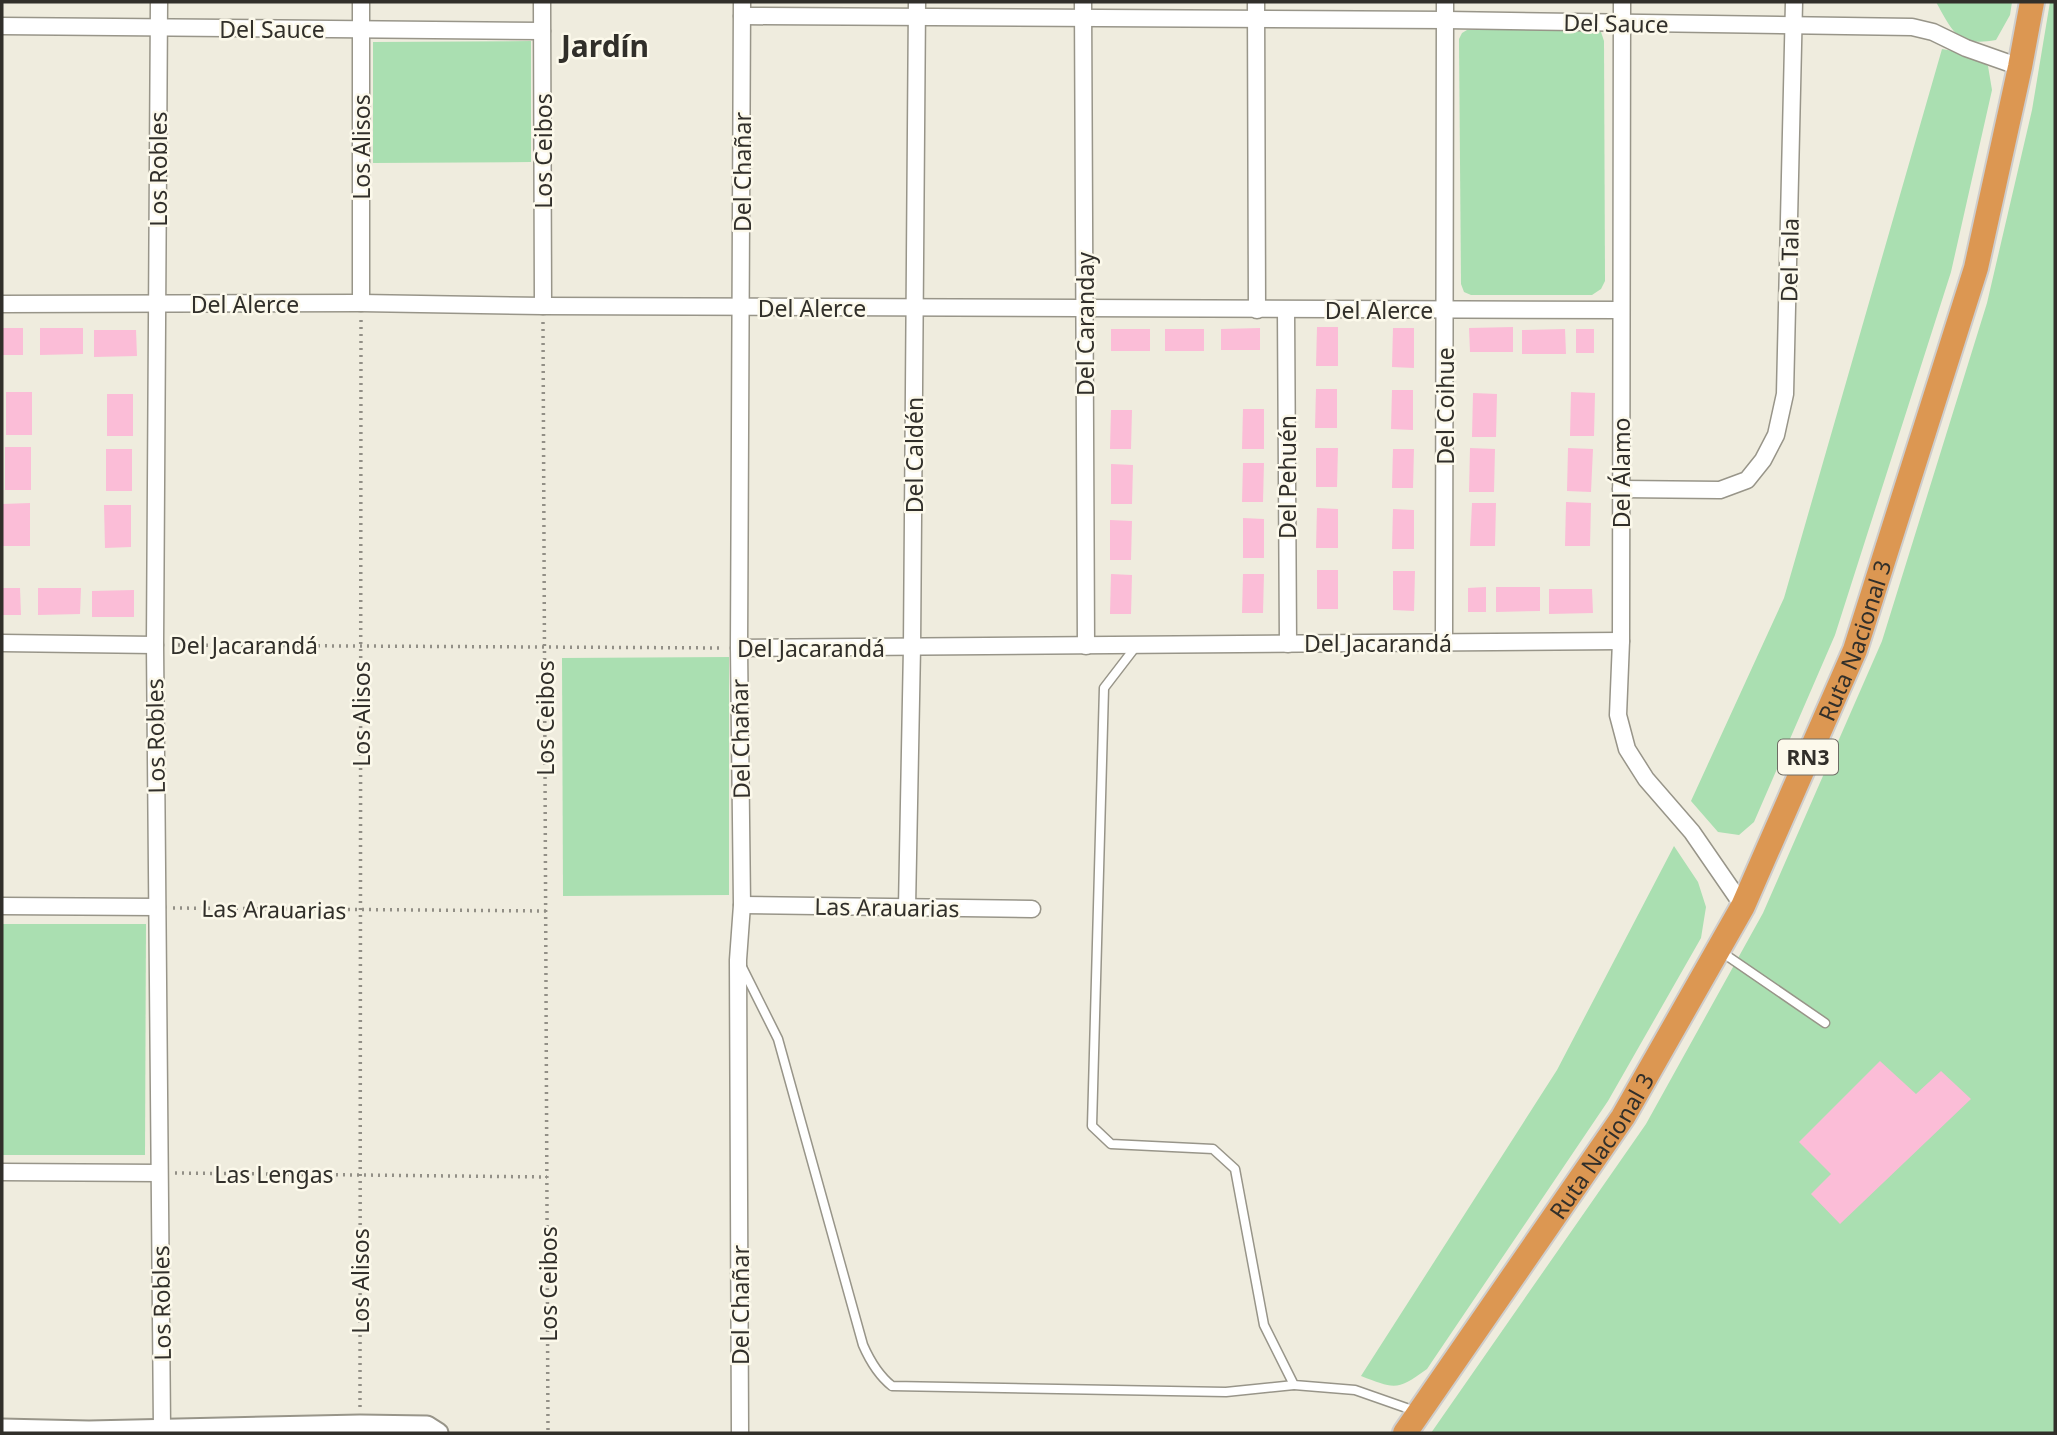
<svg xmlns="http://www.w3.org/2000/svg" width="2057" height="1435" font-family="'Noto Sans',sans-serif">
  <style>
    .green { fill: #aadfb1 }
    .building { fill: #fbbdd7 }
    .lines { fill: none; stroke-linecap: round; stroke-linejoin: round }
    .service-casing { stroke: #989589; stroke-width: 11 }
    .minor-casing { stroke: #989589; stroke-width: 19 }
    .tertiary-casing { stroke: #989589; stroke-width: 23 }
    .trunk-casing { stroke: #cecdcc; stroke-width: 28 }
    .path { stroke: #928f86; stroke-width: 3.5; stroke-dasharray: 2 5; stroke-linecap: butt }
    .service { stroke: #fff; stroke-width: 8 }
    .minor { stroke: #fff; stroke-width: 16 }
    .tertiary { stroke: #fff; stroke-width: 19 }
    .trunk { stroke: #dc9752; stroke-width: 24 }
    .labels { text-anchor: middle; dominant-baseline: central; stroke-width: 5; stroke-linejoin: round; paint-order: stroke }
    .shield { fill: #fcf9eb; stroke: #6e6c64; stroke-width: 2 }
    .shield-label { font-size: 21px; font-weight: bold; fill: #312f2a }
    .street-label { font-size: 23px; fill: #312f2a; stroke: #fcf9eb }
    .district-label { font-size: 30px; font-weight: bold; fill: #312f2a; stroke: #fcf9eb }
  </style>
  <rect width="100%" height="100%" fill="#efecde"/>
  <!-- green -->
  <g class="green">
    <path d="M 1936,2 L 2012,2 L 2010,15 L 1996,40 C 1957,47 1953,32 1936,2 Z"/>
    <path d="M 2050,2 L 2055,2 L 2055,1433 L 1431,1433 L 1646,1124 L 1763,913 L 1882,641 L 1987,303 L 2032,110 Z"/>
    <path d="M 1592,29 L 1601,32 L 1604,41 L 1605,281 L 1601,289 L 1592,295 L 1471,295 L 1464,292 L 1461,284 L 1459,39 L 1462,33 L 1467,30 Z"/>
    <path d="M 531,41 L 531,162 L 373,163 L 373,42 Z"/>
    <path d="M 1942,49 L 1970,54 L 1988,66 L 1992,90 L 1951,272 L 1835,635 L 1754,822 L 1739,835 L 1718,832 L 1691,801 L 1784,598 Z"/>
    <path d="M 729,657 L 729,895 L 563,896 L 562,658 Z"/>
    <path d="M 1674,846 L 1698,882 L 1706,907 L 1701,938 L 1608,1101 L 1427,1369 C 1397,1391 1395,1389 1361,1376 L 1557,1070 Z"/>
    <path d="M 2,924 L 146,924 L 145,1155 L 2,1155 Z"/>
  </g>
  <!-- building -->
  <g class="building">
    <path d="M 1317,327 L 1338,327 L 1338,366 L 1316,366 Z"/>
    <path d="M 1513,327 L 1513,352 L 1470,352 L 1469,328 Z"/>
    <rect x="2" y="328" width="21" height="27"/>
    <path d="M 40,328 L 83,328 L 83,354 L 40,355 Z"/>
    <path d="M 1260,328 L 1260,350 L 1221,350 L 1221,329 Z"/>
    <path d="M 1393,328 L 1414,328 L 1414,368 L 1392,367 Z"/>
    <rect x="1111" y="329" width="39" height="22"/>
    <rect x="1165" y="329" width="39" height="22"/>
    <path d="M 1565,329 L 1566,354 L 1522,354 L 1522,330 Z"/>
    <rect x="1576" y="329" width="18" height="24"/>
    <path d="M 94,330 L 136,330 L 137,356 L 94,357 Z"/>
    <path d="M 1316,389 L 1337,389 L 1337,428 L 1315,428 Z"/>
    <path d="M 1392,390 L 1413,390 L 1413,430 L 1391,429 Z"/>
    <rect x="6" y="392" width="26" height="43"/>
    <path d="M 1571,392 L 1595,393 L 1594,436 L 1570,436 Z"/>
    <path d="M 1473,393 L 1497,394 L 1496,437 L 1472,437 Z"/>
    <rect x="107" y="394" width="26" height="42"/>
    <path d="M 1243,409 L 1264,409 L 1264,449 L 1242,449 Z"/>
    <path d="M 1111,410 L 1132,410 L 1131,449 L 1110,449 Z"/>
    <rect x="5" y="447" width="26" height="43"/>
    <path d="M 1316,448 L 1338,448 L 1337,487 L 1316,487 Z"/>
    <path d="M 1470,448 L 1495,449 L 1494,492 L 1469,492 Z"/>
    <path d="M 1568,448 L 1593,449 L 1591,492 L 1567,491 Z"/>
    <rect x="106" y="449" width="26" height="42"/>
    <path d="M 1393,449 L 1414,449 L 1413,488 L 1392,488 Z"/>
    <path d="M 1243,463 L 1264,463 L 1263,502 L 1242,502 Z"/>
    <path d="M 1111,464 L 1133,465 L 1132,504 L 1111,504 Z"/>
    <path d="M 1566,502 L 1591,503 L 1590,546 L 1565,546 Z"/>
    <path d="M 30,503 L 30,546 L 3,546 L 3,504 Z"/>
    <path d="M 1472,503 L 1496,503 L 1495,546 L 1470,546 Z"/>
    <path d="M 104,505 L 131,505 L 131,547 L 105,548 Z"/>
    <path d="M 1317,508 L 1338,509 L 1338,548 L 1316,548 Z"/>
    <path d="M 1393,509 L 1414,510 L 1414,549 L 1392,549 Z"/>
    <path d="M 1243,518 L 1264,519 L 1264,558 L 1243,558 Z"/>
    <path d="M 1110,520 L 1132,521 L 1131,560 L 1110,560 Z"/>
    <rect x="1317" y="570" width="21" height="39"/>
    <path d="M 1393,571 L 1415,571 L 1414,611 L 1393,610 Z"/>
    <path d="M 1111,574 L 1132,575 L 1131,614 L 1110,614 Z"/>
    <path d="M 1243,574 L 1264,574 L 1263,613 L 1242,613 Z"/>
    <path d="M 1486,587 L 1486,612 L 1468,612 L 1468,588 Z"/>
    <path d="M 1496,587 L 1540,587 L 1540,611 L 1496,612 Z"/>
    <path d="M 2,588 L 20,588 L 21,615 L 2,615 Z"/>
    <path d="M 38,588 L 81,588 L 80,614 L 38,615 Z"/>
    <path d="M 1549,589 L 1592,589 L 1593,613 L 1549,614 Z"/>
    <path d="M 134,590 L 134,617 L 92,617 L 92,591 Z"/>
    <path d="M 1880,1061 L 1916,1094 L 1941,1071 L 1971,1099 L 1840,1224 L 1811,1194 L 1831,1174 L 1799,1142 Z"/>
  </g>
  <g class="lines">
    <defs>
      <g id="service">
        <path d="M 1137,645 L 1104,688 L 1092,1126 L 1111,1144 L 1213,1149 L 1235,1169 L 1264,1325 L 1294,1385 L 1355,1390 L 1415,1411"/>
        <path d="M 1720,951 L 1825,1023"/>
        <path d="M 742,967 L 778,1039 L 863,1345 C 870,1361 878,1375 892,1386 L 1226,1392 L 1294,1385"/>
      </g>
      <g id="minor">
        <path d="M 159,2 L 155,645 L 162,1428"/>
        <path d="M 361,2 L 361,303"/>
        <path d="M 542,2 L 543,306"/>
        <path d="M 1083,2 L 1086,646"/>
        <path d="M 1256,2 L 1257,310"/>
        <path d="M 1622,2 L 1621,641 L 1618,715 L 1627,749 L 1646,779 L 1692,832 L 1743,906"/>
        <path d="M 742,16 L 1446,20 L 1912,27 L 1933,32 L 1966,48 L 2020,67"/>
        <path d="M 2,26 L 542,31"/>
        <path d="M 2,304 L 361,303 L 543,306 L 1621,310"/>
        <path d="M 1286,310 L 1288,644"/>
        <path d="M 1621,489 L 1720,490 L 1747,480 L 1763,460 L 1776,435 L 1785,394 L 1794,2"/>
        <path d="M 2,643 L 155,645"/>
        <path d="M 1444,643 L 1445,2"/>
        <path d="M 739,648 L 1621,641"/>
        <path d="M 742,905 L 1032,909"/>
        <path d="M 2,906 L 157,907"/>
        <path d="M 907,908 L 912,647 L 917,2"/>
        <path d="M 2,1172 L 159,1173"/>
        <path d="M 740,1433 L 738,960 L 742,905 L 739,648 L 742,2"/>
      </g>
      <path id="tertiary" d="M 2,1429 L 89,1431 L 360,1425 L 427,1426 L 438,1433"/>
      <g id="trunk">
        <path id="s1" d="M 1405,1433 L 1623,1117 L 1743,906 L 1855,650 L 1976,268 L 2020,67 L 2032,2"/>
      </g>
    </defs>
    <!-- service casing -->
    <use href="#service" class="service-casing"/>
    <!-- minor casing -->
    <use href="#minor" class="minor-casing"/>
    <!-- tertiary casing -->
    <use href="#tertiary" class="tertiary-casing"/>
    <!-- trunk casing -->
    <use href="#trunk" class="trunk-casing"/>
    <!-- path -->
    <g class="path">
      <path d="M 543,322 L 548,1433"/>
      <path d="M 171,645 L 723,648"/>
      <path d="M 173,908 L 546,911"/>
      <path d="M 175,1173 L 547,1177"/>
      <path d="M 360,1407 L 361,319"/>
    </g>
    <!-- service -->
    <use href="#service" class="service"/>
    <!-- minor -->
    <use href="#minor" class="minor"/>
    <!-- tertiary -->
    <use href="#tertiary" class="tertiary"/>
    <!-- trunk -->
    <use href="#trunk" class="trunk"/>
  </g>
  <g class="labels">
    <!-- shield labels -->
    <rect class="shield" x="1778" y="739.5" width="60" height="35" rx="5"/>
    <g class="shield-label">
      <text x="1808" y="757">RN3</text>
    </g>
    <!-- street labels -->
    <g class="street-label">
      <text transform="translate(1616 23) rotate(1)">Del Sauce</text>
      <text x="272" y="29">Del Sauce</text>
      <text transform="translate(361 147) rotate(-90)">Los Alisos</text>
      <text transform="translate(543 151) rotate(-90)">Los Ceibos</text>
      <text transform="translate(158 169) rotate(-90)">Los Robles</text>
      <text transform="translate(742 172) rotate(-90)">Del Chañar</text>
      <text transform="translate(1789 260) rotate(-89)">Del Tala</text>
      <text x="245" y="304">Del Alerce</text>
      <text x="812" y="308">Del Alerce</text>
      <text x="1379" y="310">Del Alerce</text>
      <text transform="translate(1085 324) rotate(-90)">Del Caranday</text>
      <text transform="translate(1445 406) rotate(-90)">Del Coihue</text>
      <text transform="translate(914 455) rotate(-90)">Del Caldén</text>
      <text transform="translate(1621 473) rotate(-90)">Del Álamo</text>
      <text transform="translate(1287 477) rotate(-90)">Del Pehuén</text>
      <text stroke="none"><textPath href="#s1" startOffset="915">Ruta Nacional 3</textPath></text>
      <text x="1378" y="643">Del Jacarandá</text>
      <text x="244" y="645">Del Jacarandá</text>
      <text x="811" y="648">Del Jacarandá</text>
      <text transform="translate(361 714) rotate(-90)">Los Alisos</text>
      <text transform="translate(545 718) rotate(-90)">Los Ceibos</text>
      <text transform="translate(155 736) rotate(-91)">Los Robles</text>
      <text transform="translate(740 739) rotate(-91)">Del Chañar</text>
      <text transform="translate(887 907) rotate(1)">Las Arauarias</text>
      <text transform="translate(274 909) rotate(1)">Las Arauarias</text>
      <text stroke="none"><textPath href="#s1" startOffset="348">Ruta Nacional 3</textPath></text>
      <text x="274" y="1174">Las Lengas</text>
      <text transform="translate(360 1281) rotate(-90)">Los Alisos</text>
      <text transform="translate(548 1284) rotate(-90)">Los Ceibos</text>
      <text transform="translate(161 1303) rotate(-91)">Los Robles</text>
      <text transform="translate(740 1305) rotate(-90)">Del Chañar</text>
    </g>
    <!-- district labels -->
    <g class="district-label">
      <text x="605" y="45">Jardín</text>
    </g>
  </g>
  <!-- border -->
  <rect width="2057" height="1435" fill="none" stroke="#312f2a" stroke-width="7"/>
</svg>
